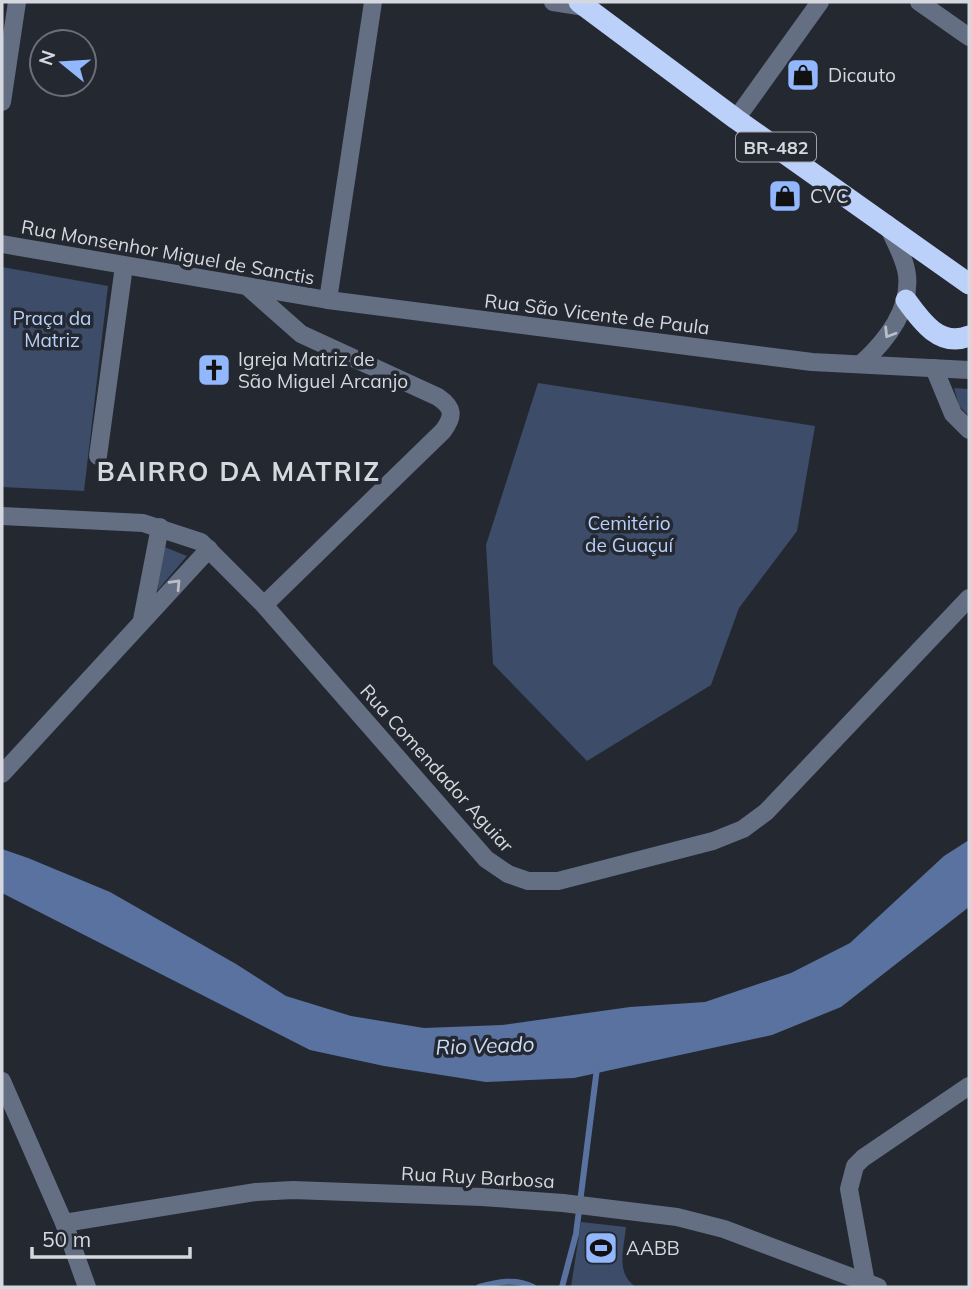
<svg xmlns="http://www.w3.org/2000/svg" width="971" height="1289" font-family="Mulish,sans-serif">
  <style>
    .green { fill: #3d4c68 }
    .water { fill: #5972a0 }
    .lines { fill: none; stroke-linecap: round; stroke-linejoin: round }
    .stream { stroke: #5972a0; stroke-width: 6 }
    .minor { stroke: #646f83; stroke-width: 18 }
    .highway { stroke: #bbd1fa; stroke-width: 21 }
    .oneway { stroke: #b9bec7 }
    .labels { text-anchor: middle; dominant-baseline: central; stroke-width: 7; stroke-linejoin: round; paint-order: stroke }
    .shield { fill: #242831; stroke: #a0a3aa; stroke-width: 2 }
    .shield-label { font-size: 18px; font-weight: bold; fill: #d5d8de }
    .poi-label { font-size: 19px; fill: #d5d8de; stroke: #242831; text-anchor: start }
    .street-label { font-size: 19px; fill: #d5d8de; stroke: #242831 }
    .park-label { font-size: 19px; fill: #b9d0fa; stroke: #242831 }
    .water-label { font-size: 21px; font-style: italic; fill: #cadaf7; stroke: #242831 }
    .district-label { font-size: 26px; font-weight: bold; letter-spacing: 2px; fill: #d5d8de; stroke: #242831 }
  </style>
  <rect width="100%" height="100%" fill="#242831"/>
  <!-- green -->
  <g class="green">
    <path d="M 2,267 L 108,286 L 84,491 L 2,487 Z"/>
    <path d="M 538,383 L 815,426 L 797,531 L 739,608 L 711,685 L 587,761 L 493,664 L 486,545 Z"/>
    <path d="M 954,388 L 969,389 L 969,416 L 959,406 Z"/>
    <path d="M 162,546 L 187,556 L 157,591 Z"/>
    <path d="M 581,1222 L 626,1227 C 624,1249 615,1273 636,1287 L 571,1287 Z"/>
  </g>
  <!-- water -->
  <path class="water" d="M 969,840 L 969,907 L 841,1007 L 772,1035 L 574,1078 L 486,1082 L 384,1066 L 310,1050 L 2,893 L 2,849 L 28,858 L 110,892 L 236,964 L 286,996 L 351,1016 L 424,1028 L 502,1025 L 630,1007 L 705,1002 L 791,973 L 850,943 L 944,856 Z"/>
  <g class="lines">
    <!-- stream -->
    <g class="stream">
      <path d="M 479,1287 C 497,1282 516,1278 533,1287"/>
      <path d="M 562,1287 L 576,1234 L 597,1068"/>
    </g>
    <!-- minor -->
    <g class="minor">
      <path d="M 553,2 L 585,7"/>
      <path d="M 919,2 L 969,37"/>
      <path d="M 2,102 L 17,2"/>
      <path d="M 736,119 L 820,2"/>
      <path d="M 2,244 L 328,300 L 812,362 L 969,370"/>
      <path d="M 249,288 L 301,334 L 438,397 C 454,408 454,416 443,431 L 264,605"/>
      <path d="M 328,300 L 373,2"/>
      <path d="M 861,364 C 885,342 911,311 907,275 C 905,258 894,240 887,224"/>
      <path d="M 934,368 L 953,414 L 969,430"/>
      <path d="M 98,456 L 124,266"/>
      <path d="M 2,516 L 143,523 L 201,542 L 264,605 L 486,859 L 508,874 L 528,881 L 558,881 L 713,841 L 743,829 L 766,812 L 969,598"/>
      <path d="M 142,620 L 160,527"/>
      <path d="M 2,774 L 209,549"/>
      <path d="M 2,1081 L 64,1223 L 87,1287"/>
      <path d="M 64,1223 L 256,1192 L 293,1190 L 482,1197 L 563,1203 L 677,1217 L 724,1229 L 878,1287"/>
      <path d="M 865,1287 L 866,1283 L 849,1189 L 855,1166 L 863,1158 L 969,1086"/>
    </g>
    <!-- highway -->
    <g class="highway">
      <path d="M 579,2 L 736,119 L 969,284"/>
      <path d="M 906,300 C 921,321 940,348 969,336"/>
    </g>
  </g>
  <!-- one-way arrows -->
  <defs><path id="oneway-chevron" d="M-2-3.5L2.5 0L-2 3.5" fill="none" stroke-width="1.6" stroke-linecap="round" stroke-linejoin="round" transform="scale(1.75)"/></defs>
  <g class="oneway">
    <use href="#oneway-chevron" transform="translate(889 333) rotate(122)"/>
    <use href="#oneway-chevron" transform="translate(176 584) rotate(-47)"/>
  </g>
  <!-- icons -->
  <defs>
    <symbol id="shop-square" viewBox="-11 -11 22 22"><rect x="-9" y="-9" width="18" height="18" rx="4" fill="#92b7fd" stroke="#242831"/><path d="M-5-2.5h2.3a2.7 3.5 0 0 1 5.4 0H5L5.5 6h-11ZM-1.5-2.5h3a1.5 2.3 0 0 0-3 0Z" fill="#111"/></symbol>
    <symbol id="church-square" viewBox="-11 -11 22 22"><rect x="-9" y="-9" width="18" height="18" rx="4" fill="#92b7fd" stroke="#242831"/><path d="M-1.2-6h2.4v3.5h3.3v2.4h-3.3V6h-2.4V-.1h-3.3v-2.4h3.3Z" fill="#111"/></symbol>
    <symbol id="stadium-square" viewBox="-11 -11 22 22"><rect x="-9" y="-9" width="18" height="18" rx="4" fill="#92b7fd" stroke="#242831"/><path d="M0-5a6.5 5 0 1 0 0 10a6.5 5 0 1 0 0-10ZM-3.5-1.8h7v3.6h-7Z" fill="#111"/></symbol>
  </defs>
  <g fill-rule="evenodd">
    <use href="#shop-square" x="784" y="56" width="38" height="38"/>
    <use href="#shop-square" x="766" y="177" width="38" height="38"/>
    <use href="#church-square" x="195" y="351" width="38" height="38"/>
    <use href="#stadium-square" x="582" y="1229" width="38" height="38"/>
  </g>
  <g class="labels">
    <!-- shield labels -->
    <rect class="shield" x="736" y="132.5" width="80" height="29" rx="5"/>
    <g class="shield-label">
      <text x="776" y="147">BR-482</text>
    </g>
    <!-- poi labels -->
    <g class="poi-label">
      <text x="828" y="75">Dicauto</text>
      <text x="810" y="196">CVC</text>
      <text x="238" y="359">Igreja Matriz de<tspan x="238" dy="22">São Miguel Arcanjo</tspan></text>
      <text x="626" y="1248">AABB</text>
    </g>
    <!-- street labels -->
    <g class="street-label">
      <text transform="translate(168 252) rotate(10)">Rua Monsenhor Miguel de Sanctis</text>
      <text transform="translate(597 314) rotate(7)">Rua São Vicente de Paula</text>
      <text transform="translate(437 768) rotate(48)">Rua Comendador Aguiar</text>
      <text transform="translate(478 1177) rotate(3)">Rua Ruy Barbosa</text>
    </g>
    <!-- park labels -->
    <g class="park-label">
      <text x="52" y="318">Praça da<tspan x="52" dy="22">Matriz</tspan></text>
      <text x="629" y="523">Cemitério<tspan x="629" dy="22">de Guaçuí</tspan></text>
    </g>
    <!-- water labels -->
    <g class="water-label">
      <text transform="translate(485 1045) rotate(-2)">Rio Veado</text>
    </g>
    <!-- district labels -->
    <g class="district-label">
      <text x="239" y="471">BAIRRO DA MATRIZ</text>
    </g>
  </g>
  <!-- border -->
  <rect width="971" height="1289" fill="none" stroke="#d5d8de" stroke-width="7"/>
  <!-- north arrow -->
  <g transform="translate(63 63) rotate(288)"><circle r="33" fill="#242831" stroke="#6b6e76" stroke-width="2"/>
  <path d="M0-5L12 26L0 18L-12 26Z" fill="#92b7fd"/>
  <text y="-10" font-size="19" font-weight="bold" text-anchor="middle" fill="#d5d8de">N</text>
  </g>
  <!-- scale -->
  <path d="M32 1247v10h158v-10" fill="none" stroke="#d5d8de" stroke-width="3.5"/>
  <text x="42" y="1247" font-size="21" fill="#d5d8de" stroke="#242831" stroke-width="5" paint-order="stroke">50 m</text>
</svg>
